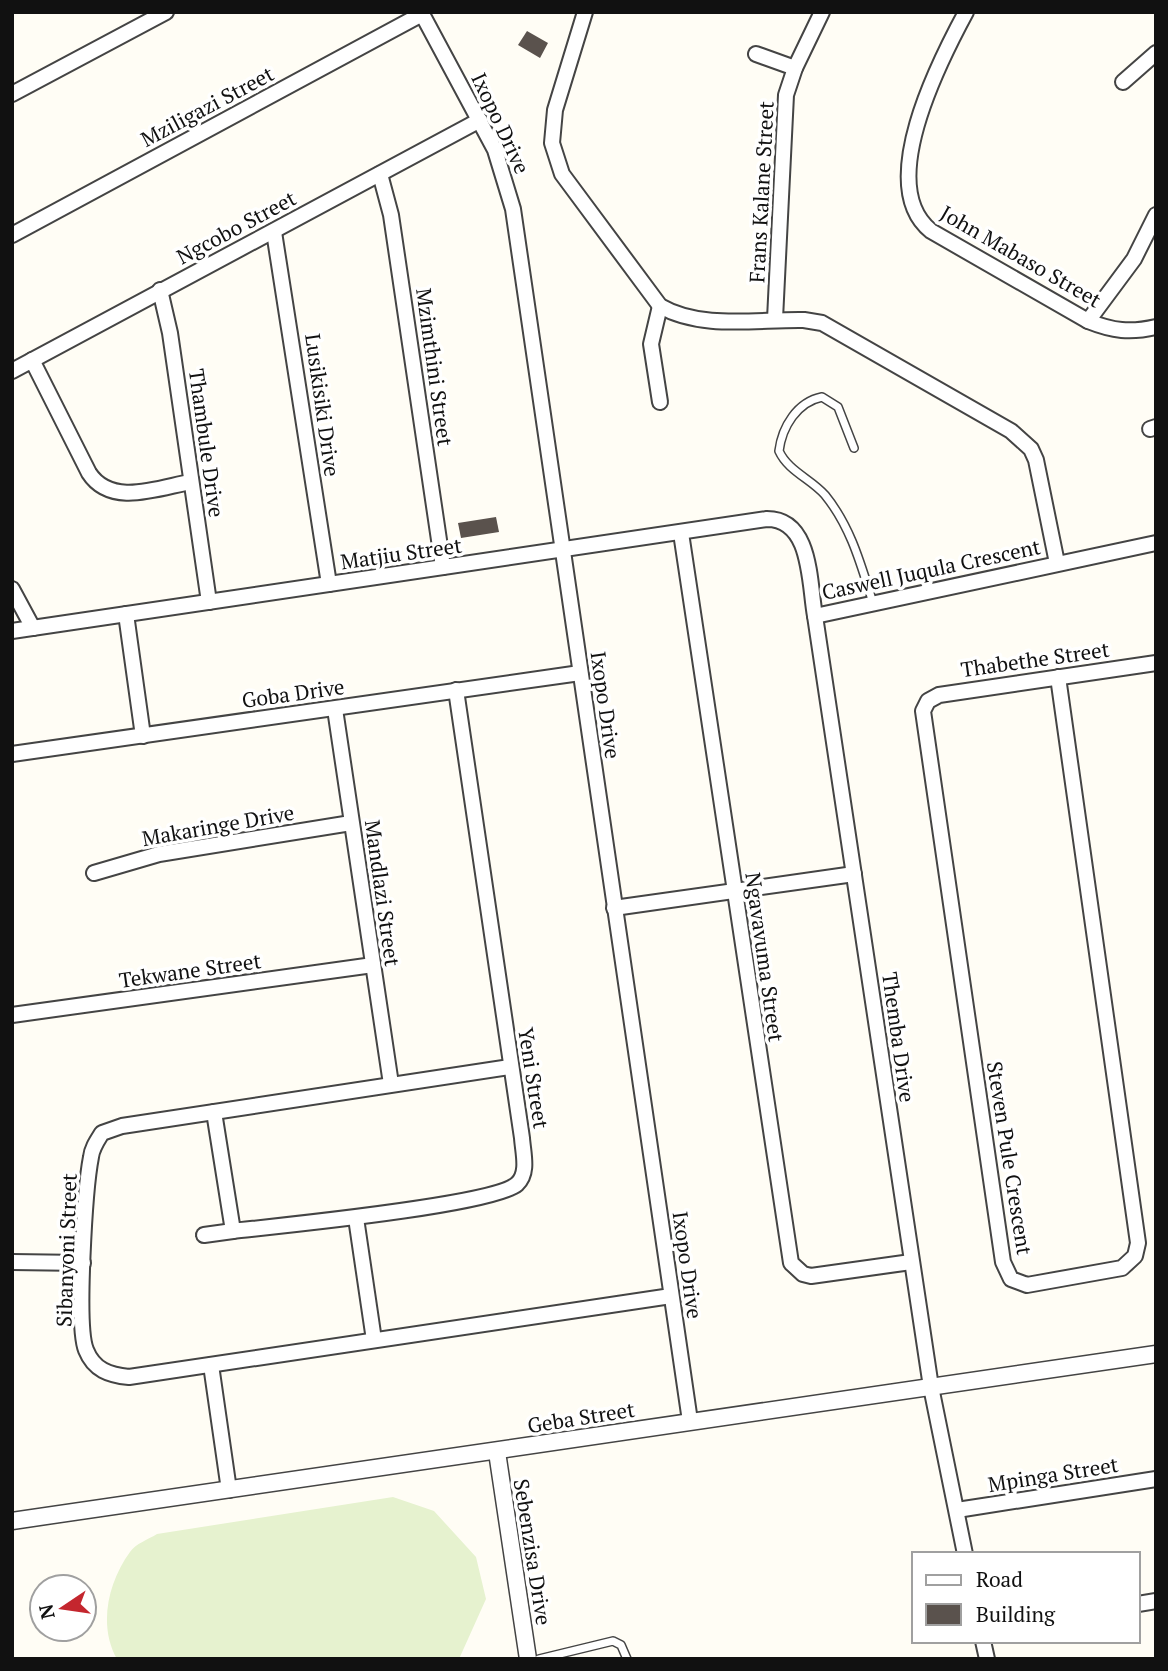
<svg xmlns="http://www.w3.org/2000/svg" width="1168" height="1671" font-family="'PT Serif',serif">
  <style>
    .pitch { fill: #e6f2cf }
    .building { fill: #5a524d }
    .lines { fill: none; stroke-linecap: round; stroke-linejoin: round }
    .service-casing { stroke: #444; stroke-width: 10 }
    .minor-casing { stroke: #444; stroke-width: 18 }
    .tertiary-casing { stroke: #444; stroke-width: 19 }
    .service { stroke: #fff; stroke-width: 7 }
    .minor { stroke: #fff; stroke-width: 14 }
    .tertiary { stroke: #fff; stroke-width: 16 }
    .labels { text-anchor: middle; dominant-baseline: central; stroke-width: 7; stroke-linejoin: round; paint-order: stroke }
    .street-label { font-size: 21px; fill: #111; stroke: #fff }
  </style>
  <rect width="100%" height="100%" fill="#fffdf5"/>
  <!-- pitch -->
  <path class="pitch" d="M 393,1497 L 434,1511 L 476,1557 L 486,1599 L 459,1659 L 117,1659 C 98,1626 108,1582 130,1552 C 135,1544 149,1539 157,1534 Z"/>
  <!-- building -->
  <g class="building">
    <path d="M 527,31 L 548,43 L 540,58 L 518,45 Z"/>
    <path d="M 496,517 L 499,532 L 461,538 L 458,523 Z"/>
  </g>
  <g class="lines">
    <defs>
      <g id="service">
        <path d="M 854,448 L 838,407 L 822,397 C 797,402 782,427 779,451 C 788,471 811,479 825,495 C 851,527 861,565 873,603"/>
        <path d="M 539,1659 L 613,1641 L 621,1645 L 627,1659"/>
      </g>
      <g id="minor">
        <path d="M 421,12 L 495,150 L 513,209 L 690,1421"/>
        <path d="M 585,12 L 555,110 L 552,143 L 562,174 L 660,306 C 701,330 758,319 804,320 L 822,323 L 1011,431 L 1031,449 L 1036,460 L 1057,563"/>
        <path d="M 966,12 C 939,62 875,186 931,231 L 1088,321 C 1113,331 1130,333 1156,327"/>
        <path d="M 756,54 L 795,68"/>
        <path d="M 1123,82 L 1156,53"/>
        <path d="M 12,94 L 166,12"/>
        <path d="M 380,174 L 391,215 L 443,567"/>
        <path d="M 274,232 L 329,584"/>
        <path d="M 12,235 L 422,14"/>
        <path d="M 160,290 L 170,333 L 209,602"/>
        <path d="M 775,319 L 786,95 L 795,68 L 822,12"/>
        <path d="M 1088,321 L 1134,259 L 1156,215"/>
        <path d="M 32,360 L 89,473 C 111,507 158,488 190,482"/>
        <path d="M 12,371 L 480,120"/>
        <path d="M 660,402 L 651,344 L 660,306"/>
        <path d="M 1150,429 L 1156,427"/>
        <path d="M 681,533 L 791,1263 L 803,1274 L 811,1276 L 911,1262"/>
        <path d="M 12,589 L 33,628"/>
        <path d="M 126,614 L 143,736"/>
        <path d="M 815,616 L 1156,543"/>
        <path d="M 12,631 L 767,519 C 812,519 809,583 815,616 L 931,1387 L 965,1554"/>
        <path d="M 1058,677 L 1138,1243 L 1135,1256 L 1122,1268 L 1027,1285 L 1011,1279 L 1003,1262 L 923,711 L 928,701 L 939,695 L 1156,663"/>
        <path d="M 335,709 L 391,1084"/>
        <path d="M 12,754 L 580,673"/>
        <path d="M 94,873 L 159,854 L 351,823"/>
        <path d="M 614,908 L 854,874"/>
        <path d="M 12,1015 L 373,965"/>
        <path d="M 510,1067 L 122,1126 L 102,1133 C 97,1141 92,1148 91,1157 C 85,1188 76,1326 86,1350 C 94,1370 109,1375 129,1377 L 671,1296"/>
        <path d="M 214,1112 L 233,1231 C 277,1226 494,1205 517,1184 C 529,1173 523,1153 522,1138 L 456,690"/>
        <path d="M 356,1218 L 374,1340"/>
        <path d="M 204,1235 L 233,1231"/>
        <path d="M 12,1262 L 83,1263"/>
        <path d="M 211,1365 L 229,1490"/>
        <path d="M 957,1510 L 1156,1479"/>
        <path d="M 1138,1604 L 1156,1601"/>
        <path d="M 983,1641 L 987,1659"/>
      </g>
      <g id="tertiary">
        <path d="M 497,1452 L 528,1659"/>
        <path d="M 12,1521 L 1156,1354"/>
      </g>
    </defs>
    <!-- service casing -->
    <use href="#service" class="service-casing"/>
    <!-- minor casing -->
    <use href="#minor" class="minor-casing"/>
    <!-- tertiary casing -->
    <use href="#tertiary" class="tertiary-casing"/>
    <!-- service -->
    <use href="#service" class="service"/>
    <!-- minor -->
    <use href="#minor" class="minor"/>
    <!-- tertiary -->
    <use href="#tertiary" class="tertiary"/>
  </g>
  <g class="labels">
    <!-- street labels -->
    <g class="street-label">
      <text transform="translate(207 106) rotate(-28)">Mziligazi Street</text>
      <text transform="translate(501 123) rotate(65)">Ixopo Drive</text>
      <text transform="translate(761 192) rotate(-87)">Frans Kalane Street</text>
      <text transform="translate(236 227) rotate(-28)">Ngcobo Street</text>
      <text transform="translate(1021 256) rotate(30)">John Mabaso Street</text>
      <text transform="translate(435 367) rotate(82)">Mzimthini Street</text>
      <text transform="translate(323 405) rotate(82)">Lusikisiki Drive</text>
      <text transform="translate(207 443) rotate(82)">Thambule Drive</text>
      <text transform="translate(401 553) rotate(-8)">Matjiu Street</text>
      <text transform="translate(931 569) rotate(-12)">Caswell Juqula Crescent</text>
      <text transform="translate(1035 659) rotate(-8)">Thabethe Street</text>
      <text transform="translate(293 693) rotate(-8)">Goba Drive</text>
      <text transform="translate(606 705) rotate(82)">Ixopo Drive</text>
      <text transform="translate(218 825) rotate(-10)">Makaringe Drive</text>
      <text transform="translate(383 893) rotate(82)">Mandlazi Street</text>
      <text transform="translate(765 957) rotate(82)">Ngavavuma Street</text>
      <text transform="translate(190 970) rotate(-8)">Tekwane Street</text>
      <text transform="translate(899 1037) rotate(82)">Themba Drive</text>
      <text transform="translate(534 1078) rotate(81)">Yeni Street</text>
      <text transform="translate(1010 1158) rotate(81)">Steven Pule Crescent</text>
      <text transform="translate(66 1250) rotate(-88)">Sibanyoni Street</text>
      <text transform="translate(688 1265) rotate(82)">Ixopo Drive</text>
      <text transform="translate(581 1417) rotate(-9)">Geba Street</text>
      <text transform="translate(1053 1474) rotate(-9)">Mpinga Street</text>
      <text transform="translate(533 1552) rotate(81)">Sebenzisa Drive</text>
    </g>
  </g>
  <!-- border -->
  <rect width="1168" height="1671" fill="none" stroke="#111111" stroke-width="28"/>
  <!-- legend -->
  <rect x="912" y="1552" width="228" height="91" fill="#ffffff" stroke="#a0a0a0" stroke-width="2"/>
  <rect x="926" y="1575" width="35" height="10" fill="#ffffff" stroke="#a0a0a0" stroke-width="2"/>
  <text x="976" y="1587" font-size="21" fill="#111111">Road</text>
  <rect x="926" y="1604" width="35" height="21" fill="#5a524d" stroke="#a0a0a0" stroke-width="2"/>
  <text x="976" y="1622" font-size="21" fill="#111111">Building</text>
  <!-- north arrow -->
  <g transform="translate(63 1608) rotate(257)"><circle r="33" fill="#ffffff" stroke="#a0a0a0" stroke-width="2"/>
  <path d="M0-5L12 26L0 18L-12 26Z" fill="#c4262e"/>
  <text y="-10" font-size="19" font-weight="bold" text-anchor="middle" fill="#111111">N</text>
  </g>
</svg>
